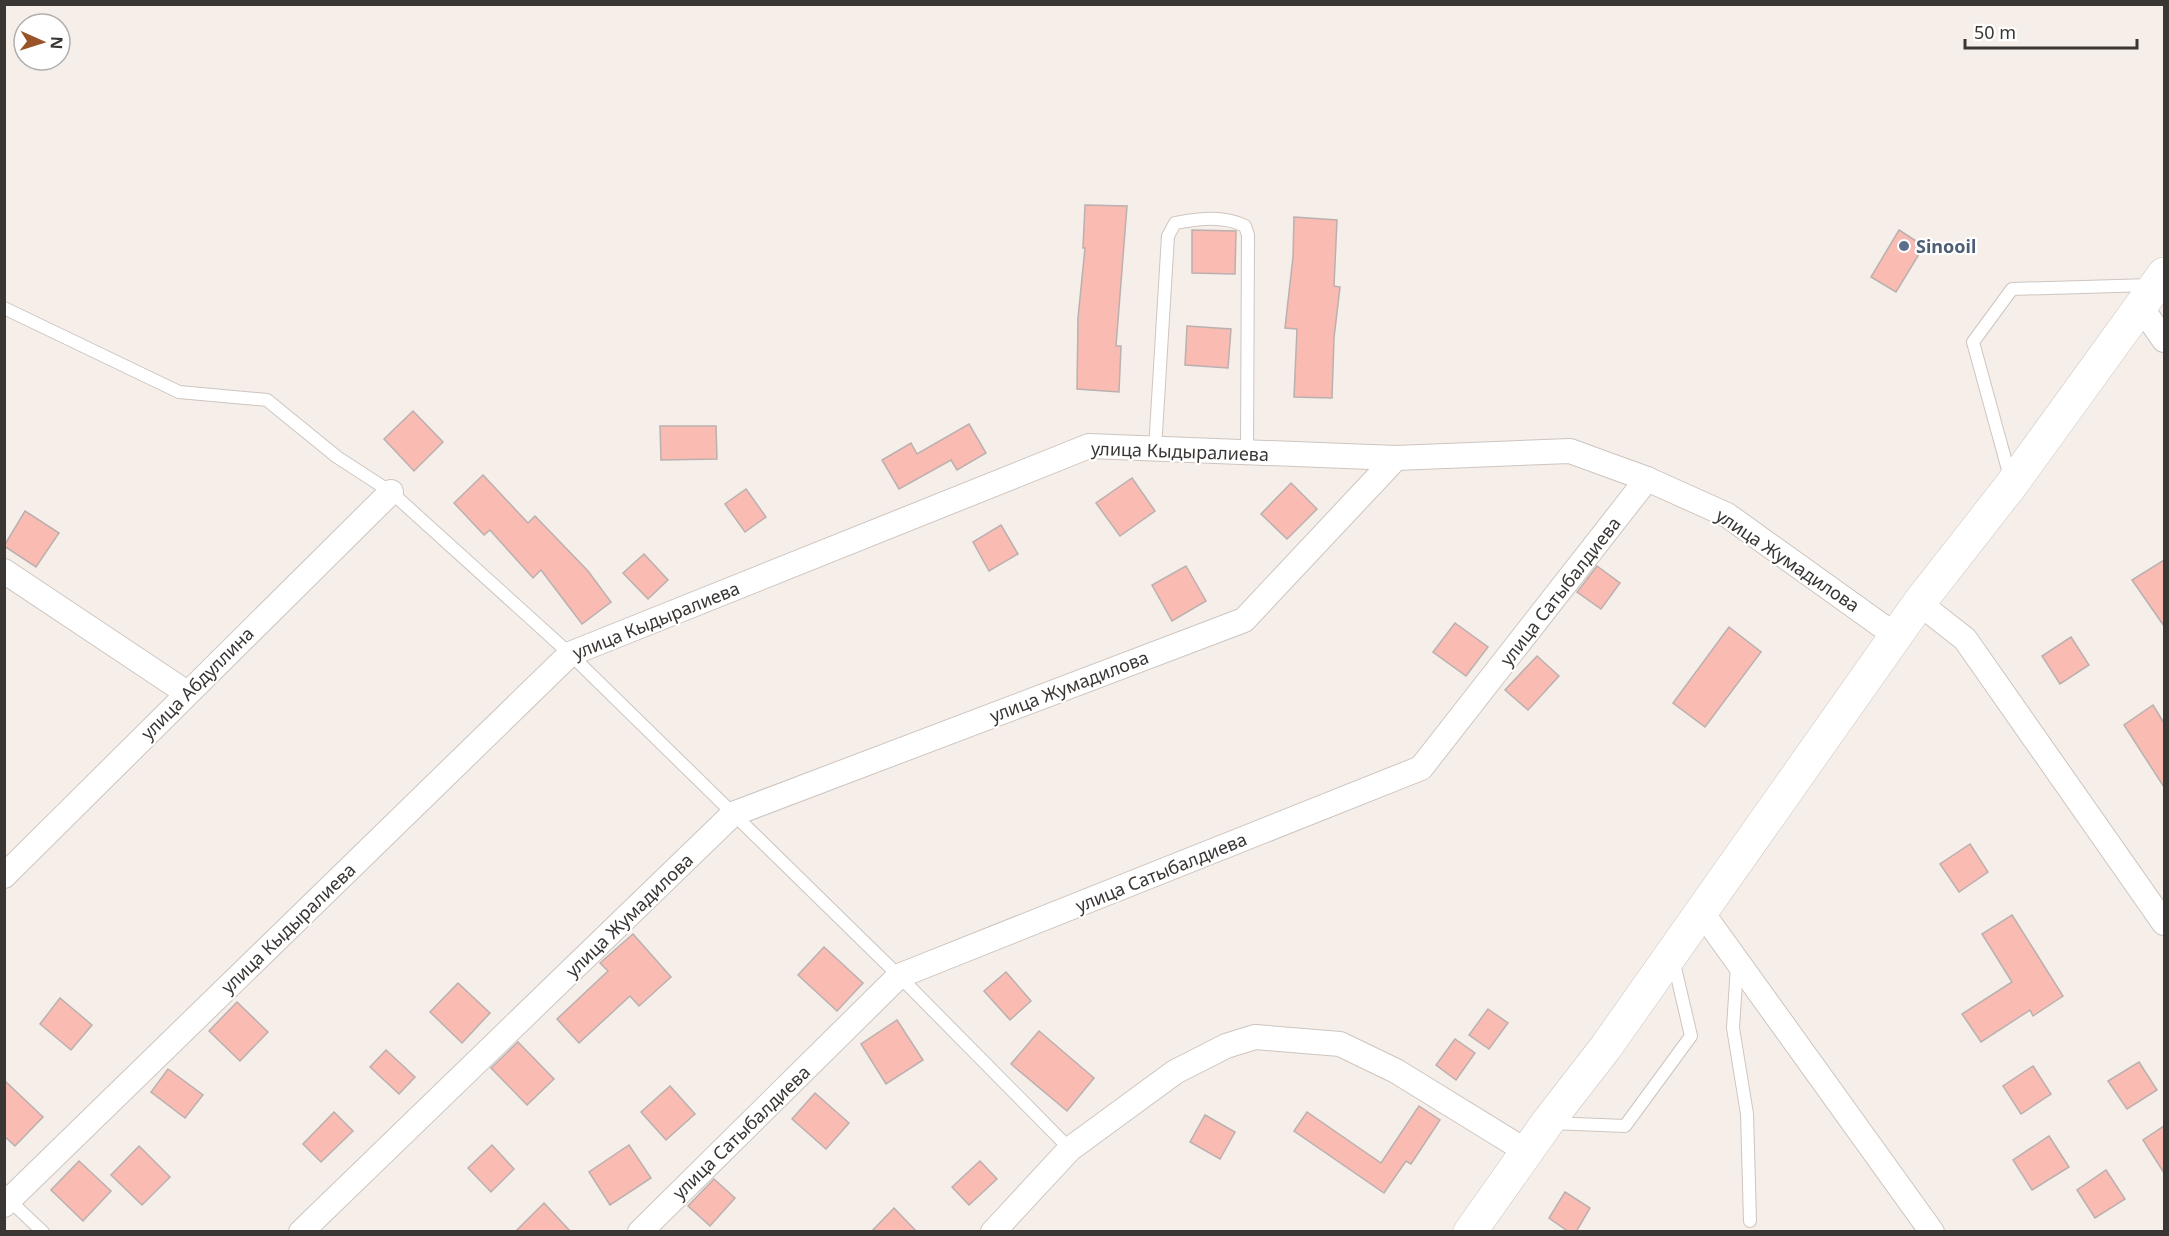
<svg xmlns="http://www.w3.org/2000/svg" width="2169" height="1236" font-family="'Noto Sans',sans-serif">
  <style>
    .building { fill: #fabbb3; stroke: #bab0af; stroke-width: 1.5 }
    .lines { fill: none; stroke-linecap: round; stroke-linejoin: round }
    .lane-casing { stroke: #cdc5c0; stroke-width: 14 }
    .street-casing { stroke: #cdc5c0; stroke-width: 26 }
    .secondary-casing { stroke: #cdc5c0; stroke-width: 34 }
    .lane { stroke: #fff; stroke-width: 12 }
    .street { stroke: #fff; stroke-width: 24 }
    .secondary { stroke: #fff; stroke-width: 33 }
    .service-dot { fill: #5c6f8a; stroke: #fff; stroke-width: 2 }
    .labels { text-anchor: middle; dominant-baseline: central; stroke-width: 4.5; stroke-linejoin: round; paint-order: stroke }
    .service-label { font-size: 18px; font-weight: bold; fill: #4e5e75; stroke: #fff; text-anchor: start }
    .street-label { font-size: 18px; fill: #393634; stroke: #fff }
  </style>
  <rect width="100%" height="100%" fill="#f6eee9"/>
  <!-- building -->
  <g class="building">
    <path d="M 1085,205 L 1127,206 L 1116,346 L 1121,346 L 1119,392 L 1077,389 L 1078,318 L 1085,248 L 1083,248 Z"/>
    <path d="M 1294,217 L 1337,220 L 1334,286 L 1340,287 L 1334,338 L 1332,398 L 1294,397 L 1297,329 L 1285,328 L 1293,257 Z"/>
    <path d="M 1192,230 L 1236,231 L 1235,274 L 1192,273 Z"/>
    <path d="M 1899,230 L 1924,246 L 1896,292 L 1871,277 Z"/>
    <path d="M 1187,326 L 1231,329 L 1228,368 L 1185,365 Z"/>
    <path d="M 413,411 L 443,442 L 414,471 L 384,439 Z"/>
    <path d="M 969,424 L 986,453 L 957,470 L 951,460 L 899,489 L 882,460 L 911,443 L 917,454 Z"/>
    <path d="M 660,426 L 716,426 L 717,459 L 661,460 Z"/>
    <path d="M 483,475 L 528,523 L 535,516 L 588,571 L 611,602 L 582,624 L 541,570 L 533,578 L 490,530 L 484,535 L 454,503 Z"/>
    <path d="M 1132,478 L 1155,511 L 1120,536 L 1096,503 Z"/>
    <path d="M 1291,483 L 1317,509 L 1287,539 L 1261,514 Z"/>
    <path d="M 746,489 L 766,517 L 745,532 L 725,504 Z"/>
    <path d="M 25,511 L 59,533 L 36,567 L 4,546 Z"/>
    <path d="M 1001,525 L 1018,554 L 989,571 L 973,542 Z"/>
    <path d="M 644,554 L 668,580 L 648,599 L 623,573 Z"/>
    <path d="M 2164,560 L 2164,626 L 2132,580 Z"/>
    <path d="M 1186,566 L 1206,601 L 1172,621 L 1152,585 Z"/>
    <path d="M 1597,566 L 1620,583 L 1601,609 L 1577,592 Z"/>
    <path d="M 1455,623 L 1488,647 L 1466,676 L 1433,652 Z"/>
    <path d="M 1729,627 L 1761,652 L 1705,727 L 1673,703 Z"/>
    <path d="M 2071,637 L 2089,665 L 2060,684 L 2042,656 Z"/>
    <path d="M 1537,656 L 1559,676 L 1528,710 L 1505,690 Z"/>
    <path d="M 2153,705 L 2164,723 L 2164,787 L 2124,725 Z"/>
    <path d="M 1970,844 L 1988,872 L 1959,892 L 1940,864 Z"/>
    <path d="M 2012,915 L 2063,996 L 2033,1016 L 2030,1010 L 1981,1042 L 1962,1014 L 2012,982 L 1982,934 Z"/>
    <path d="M 633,934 L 671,977 L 639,1006 L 630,996 L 579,1043 L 557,1019 L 608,971 L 600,963 Z"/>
    <path d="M 824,947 L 863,983 L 837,1011 L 798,975 Z"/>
    <path d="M 1006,972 L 1031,1001 L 1010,1020 L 984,991 Z"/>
    <path d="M 458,983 L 490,1013 L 462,1043 L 430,1012 Z"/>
    <path d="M 60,998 L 92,1025 L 71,1050 L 40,1024 Z"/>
    <path d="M 237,1002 L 268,1032 L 240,1061 L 209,1031 Z"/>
    <path d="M 1488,1009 L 1508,1023 L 1489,1049 L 1469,1035 Z"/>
    <path d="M 897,1020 L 923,1060 L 886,1084 L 861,1044 Z"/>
    <path d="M 1039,1031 L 1094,1078 L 1067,1111 L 1011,1064 Z"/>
    <path d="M 1455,1039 L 1475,1053 L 1456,1080 L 1436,1065 Z"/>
    <path d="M 518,1042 L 554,1079 L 527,1105 L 491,1068 Z"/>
    <path d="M 386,1050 L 415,1077 L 399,1094 L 370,1067 Z"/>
    <path d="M 2139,1062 L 2157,1090 L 2127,1109 L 2108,1081 Z"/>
    <path d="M 2033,1066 L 2051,1094 L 2021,1114 L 2003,1086 Z"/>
    <path d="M 168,1069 L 203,1095 L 185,1118 L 151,1092 Z"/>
    <path d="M 4,1080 L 43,1117 L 15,1146 L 4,1136 Z"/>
    <path d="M 670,1086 L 695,1114 L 666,1140 L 641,1112 Z"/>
    <path d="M 815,1093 L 849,1123 L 826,1149 L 792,1119 Z"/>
    <path d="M 1419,1106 L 1440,1120 L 1411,1164 L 1406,1161 L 1384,1193 L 1294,1131 L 1307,1112 L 1381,1163 Z"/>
    <path d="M 334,1112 L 353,1131 L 321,1162 L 303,1144 Z"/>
    <path d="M 1205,1115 L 1235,1132 L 1220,1159 L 1190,1142 Z"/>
    <path d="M 2164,1126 L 2164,1173 L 2143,1140 Z"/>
    <path d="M 2049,1136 L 2069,1167 L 2032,1190 L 2013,1160 Z"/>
    <path d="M 492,1145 L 514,1169 L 491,1192 L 468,1168 Z"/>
    <path d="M 629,1145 L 651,1178 L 610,1205 L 589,1172 Z"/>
    <path d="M 139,1146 L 170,1177 L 142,1205 L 111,1175 Z"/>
    <path d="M 79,1161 L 111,1191 L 83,1221 L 51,1190 Z"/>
    <path d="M 980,1161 L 997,1179 L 969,1205 L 952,1187 Z"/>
    <path d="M 2106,1170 L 2125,1199 L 2095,1218 L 2077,1190 Z"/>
    <path d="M 714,1179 L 735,1198 L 710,1226 L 688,1206 Z"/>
    <path d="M 1565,1192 L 1590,1208 L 1576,1232 L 1569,1232 L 1549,1218 Z"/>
    <path d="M 544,1203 L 571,1232 L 515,1232 Z"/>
    <path d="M 894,1208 L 917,1232 L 871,1232 Z"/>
  </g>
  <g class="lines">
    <defs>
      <g id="lane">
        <path d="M 4,308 L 179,392 L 267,400 L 337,457 L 391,492 L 570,654 L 899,976 L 1070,1149"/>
        <path d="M 1155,449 L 1168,236 L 1175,223 C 1199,219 1222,215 1245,226 L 1248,235 L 1247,452"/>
        <path d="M 2010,477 L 1973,342 L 2012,289 L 2151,285"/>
        <path d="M 1737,966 L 1733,1028 L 1747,1114 L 1750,1221"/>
        <path d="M 1551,1123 L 1625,1126 L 1691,1036 L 1673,959"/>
        <path d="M 6,1197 L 43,1232"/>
      </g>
      <g id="street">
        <path d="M 2141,307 L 2164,340"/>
        <path d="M 4,571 L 187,693"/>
        <path d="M 1919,603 L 1965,639 L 2164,923"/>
        <path d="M 4,876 L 391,492"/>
        <path d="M 1701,911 L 1932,1232"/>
        <path d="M 4,1205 L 570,654 L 1089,446 L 1396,458"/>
        <path d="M 301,1232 L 733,814 L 1244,620 L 1396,458 L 1570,451 L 1647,479 L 1727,515 L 1896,636"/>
        <path d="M 640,1232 L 899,976 L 1421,768 L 1647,479"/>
        <path d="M 993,1232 L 1070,1149 L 1175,1072 L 1226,1046 L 1255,1037 L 1340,1044 L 1396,1071 L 1526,1151"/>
      </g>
      <path id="secondary" d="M 1470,1232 L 1547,1123 L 1606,1047 L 1919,603 L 2012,484 L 2164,274"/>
    </defs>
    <!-- lane casing -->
    <use href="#lane" class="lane-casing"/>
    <!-- street casing -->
    <use href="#street" class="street-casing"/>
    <!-- secondary casing -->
    <use href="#secondary" class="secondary-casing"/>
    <!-- lane -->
    <use href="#lane" class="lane"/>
    <!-- street -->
    <use href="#street" class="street"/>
    <!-- secondary -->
    <use href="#secondary" class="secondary"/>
  </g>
  <!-- markers -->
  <circle class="service-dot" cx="1904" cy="246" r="6"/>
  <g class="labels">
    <!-- service labels -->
    <g class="service-label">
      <text x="1916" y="246">Sinooil</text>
    </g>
    <!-- street labels -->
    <g class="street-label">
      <text transform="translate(1180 451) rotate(2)">улица Кыдыралиева</text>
      <text transform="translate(1788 560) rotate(34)">улица Жумадилова</text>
      <text transform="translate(1560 591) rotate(-52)">улица Сатыбалдиева</text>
      <text transform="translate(656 620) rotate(-22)">улица Кыдыралиева</text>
      <text transform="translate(197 683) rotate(-45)">улица Абдуллина</text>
      <text transform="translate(1069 686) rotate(-21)">улица Жумадилова</text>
      <text transform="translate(1161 872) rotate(-22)">улица Сатыбалдиева</text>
      <text transform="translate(629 915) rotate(-44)">улица Жумадилова</text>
      <text transform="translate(288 928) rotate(-44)">улица Кыдыралиева</text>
      <text transform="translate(741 1132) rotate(-44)">улица Сатыбалдиева</text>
    </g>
  </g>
  <!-- border -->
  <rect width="2169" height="1236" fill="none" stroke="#393634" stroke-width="12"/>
  <!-- north arrow -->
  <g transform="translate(42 42) rotate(93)"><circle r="28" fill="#ffffff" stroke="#b0afae" stroke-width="1.5"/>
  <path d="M0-4.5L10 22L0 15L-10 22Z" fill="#995329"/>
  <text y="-9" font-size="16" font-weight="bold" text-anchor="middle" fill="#393634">N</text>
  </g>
  <!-- scale -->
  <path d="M1965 39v9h172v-9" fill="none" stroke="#393634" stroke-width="3"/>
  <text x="1974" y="39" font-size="18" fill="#393634" stroke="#ffffff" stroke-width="4.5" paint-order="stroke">50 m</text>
</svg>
